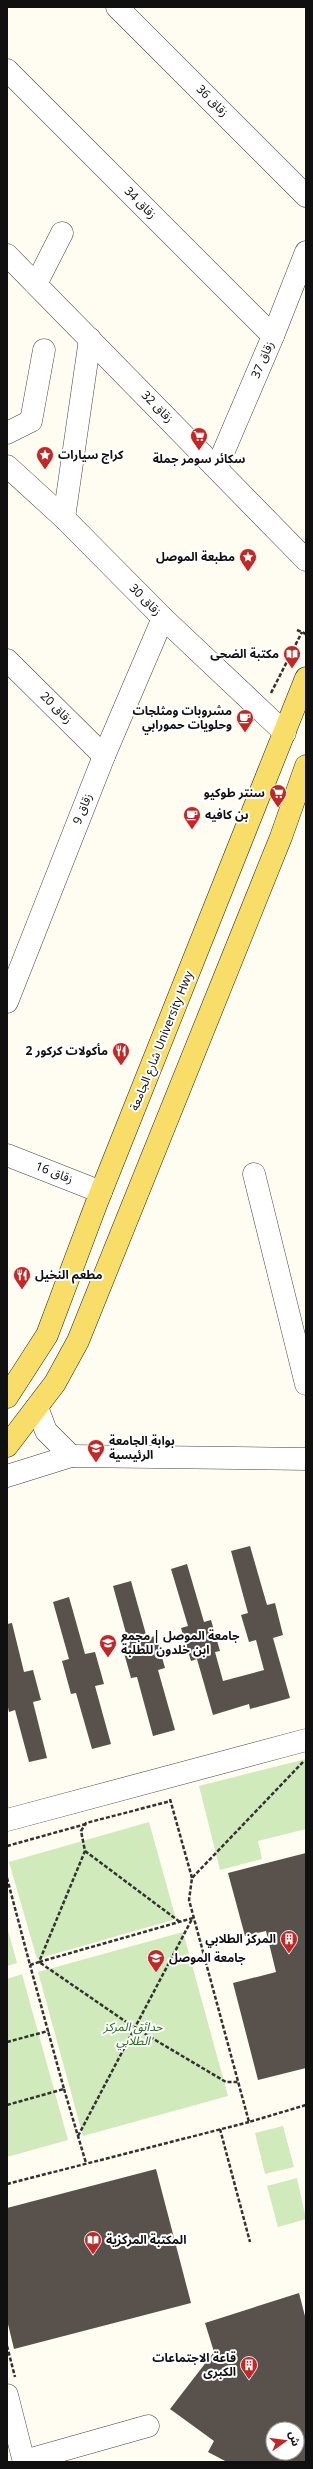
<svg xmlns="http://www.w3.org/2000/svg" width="313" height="2469" font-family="Georgia,'Noto Sans Arabic',serif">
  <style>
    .green { fill: #d1eabb }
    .building { fill: #59524c; fill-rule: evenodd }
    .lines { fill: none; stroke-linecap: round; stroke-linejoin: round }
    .minor-casing { stroke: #434343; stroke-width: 23 }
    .major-casing { stroke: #212121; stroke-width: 23 }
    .path { stroke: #323232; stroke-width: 2.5; stroke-dasharray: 4 2; stroke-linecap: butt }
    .minor { stroke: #fff; stroke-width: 22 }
    .major { stroke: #f8de69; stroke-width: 22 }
    .labels { text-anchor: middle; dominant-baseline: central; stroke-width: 4; stroke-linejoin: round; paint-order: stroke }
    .street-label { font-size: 12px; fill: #101010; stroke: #fff }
    .poi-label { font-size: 12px; font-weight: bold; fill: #101010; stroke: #fff; text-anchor: start }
    .park-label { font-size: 12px; font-style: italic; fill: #2a691f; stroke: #fff }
  </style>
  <rect width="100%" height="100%" fill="#fffdf2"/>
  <!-- green -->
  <g class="green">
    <path d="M 306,1759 L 306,1829 L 258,1841 L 262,1859 L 220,1870 L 199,1786 Z"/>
    <path d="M 149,1822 L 176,1919 L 37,1959 L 9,1862 Z"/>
    <path d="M 7,1927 L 17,1963 L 7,1966 Z"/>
    <path d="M 183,1932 L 228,2096 L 83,2136 L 38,1972 Z"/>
    <path d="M 22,1974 L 68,2140 L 7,2157 L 7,1979 Z"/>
    <path d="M 283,2126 L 294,2167 L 265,2174 L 255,2133 Z"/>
    <path d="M 297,2178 L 306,2219 L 278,2227 L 267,2186 Z"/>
  </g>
  <!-- building -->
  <g class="building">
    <path d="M 250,1546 L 267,1605 L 275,1603 L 283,1635 L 273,1638 L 290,1698 L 250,1709 L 249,1704 L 213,1715 L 197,1659 L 191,1661 L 181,1628 L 188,1626 L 171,1569 L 187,1564 L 204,1622 L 211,1620 L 220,1651 L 215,1652 L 223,1681 L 264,1670 L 256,1640 L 249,1642 L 241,1615 L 248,1613 L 231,1551 Z"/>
    <path d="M 131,1581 L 147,1638 L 156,1636 L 165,1668 L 158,1670 L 175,1730 L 153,1736 L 137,1677 L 131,1678 L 122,1646 L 129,1644 L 113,1586 Z"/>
    <path d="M 69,1597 L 85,1654 L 95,1652 L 104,1684 L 95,1686 L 111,1744 L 92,1749 L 76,1693 L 71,1694 L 62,1661 L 69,1659 L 53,1602 Z"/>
    <path d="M 12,1623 L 24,1672 L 33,1670 L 41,1700 L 33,1702 L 47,1758 L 29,1762 L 15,1710 L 9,1712 L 7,1703 L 7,1624 Z"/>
    <path d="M 306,1853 L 306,2068 L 258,2080 L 233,1983 L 276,1972 L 266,1931 L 245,1936 L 228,1873 Z"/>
    <path d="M 156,2169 L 191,2303 L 14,2349 L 7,2320 L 7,2208 Z"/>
    <path d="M 299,2293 L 306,2320 L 306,2462 L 227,2462 L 208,2452 L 214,2441 L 170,2409 L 214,2352 L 205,2323 ZM 273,2429 L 297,2429 L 297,2453 L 273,2453 Z"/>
  </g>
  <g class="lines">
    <defs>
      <g id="minor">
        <path d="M 117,7 L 306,196"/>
        <path d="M 7,70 L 273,336"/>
        <path d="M 7,255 L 306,560"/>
        <path d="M 36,284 L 62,233"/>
        <path d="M 7,433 L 31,421 L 44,350"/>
        <path d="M 7,466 L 64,518 L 163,618 L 285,733"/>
        <path d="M 217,467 L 273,336 L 306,252"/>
        <path d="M 64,518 L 90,339"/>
        <path d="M 7,660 L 104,756"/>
        <path d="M 7,1002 L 104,756 L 163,618"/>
        <path d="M 7,1155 L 101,1192"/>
        <path d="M 254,1174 L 306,1384"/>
        <path d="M 37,1407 L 46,1431 L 71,1456"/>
        <path d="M 7,1476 L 71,1456 L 306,1459"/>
        <path d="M 7,1820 L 306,1740"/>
        <path d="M 7,2395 L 24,2462"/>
        <path d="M 24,2461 L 148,2426"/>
      </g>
      <g id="major">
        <path d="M 7,1397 L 47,1335 L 97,1202 L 306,678"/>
        <path d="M 7,1446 L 55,1383 L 78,1341 L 281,837 L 306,766"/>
      </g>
    </defs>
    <!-- minor casing -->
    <use href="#minor" class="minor-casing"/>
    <!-- major casing -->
    <use href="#major" class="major-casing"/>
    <!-- path -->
    <g class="path">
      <path d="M 297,630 L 306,634"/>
      <path d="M 271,693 L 302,632"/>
      <path d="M 303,1762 L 192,1878 L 189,1900 L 249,2122 L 306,2105"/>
      <path d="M 170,1799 L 192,1878"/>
      <path d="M 7,1846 L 86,1824"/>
      <path d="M 85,1851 L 180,1922"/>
      <path d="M 7,1878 L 30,1965 L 39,1962 L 85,1851 L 81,1831 L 86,1823 L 171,1801"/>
      <path d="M 193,1918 L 39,1962 L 135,2028 L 226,2082 L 239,2082"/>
      <path d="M 7,2042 L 48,2031 L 30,1965"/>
      <path d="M 64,2089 L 86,2163"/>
      <path d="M 7,2105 L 64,2089 L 48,2031"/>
      <path d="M 220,2129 L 250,2242"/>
      <path d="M 78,2136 L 192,1919"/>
      <path d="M 7,2184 L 249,2122"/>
      <path d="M 7,2346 L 15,2377"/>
    </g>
    <!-- minor -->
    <use href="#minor" class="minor"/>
    <!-- major -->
    <use href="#major" class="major"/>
  </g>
  <!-- icons -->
  <defs>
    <symbol id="supermarket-pin" viewBox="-11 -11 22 30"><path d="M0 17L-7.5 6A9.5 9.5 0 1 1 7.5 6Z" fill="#c12826" stroke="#fff"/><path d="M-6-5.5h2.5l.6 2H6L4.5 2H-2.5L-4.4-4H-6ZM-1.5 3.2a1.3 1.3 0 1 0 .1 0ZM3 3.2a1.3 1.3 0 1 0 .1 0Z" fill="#fff"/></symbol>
    <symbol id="sight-pin" viewBox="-11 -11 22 30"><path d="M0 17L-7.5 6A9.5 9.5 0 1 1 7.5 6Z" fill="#c12826" stroke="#fff"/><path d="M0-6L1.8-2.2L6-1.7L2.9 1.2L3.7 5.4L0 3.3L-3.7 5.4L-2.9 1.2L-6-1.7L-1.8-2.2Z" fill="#fff"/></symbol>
    <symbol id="library-pin" viewBox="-11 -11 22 30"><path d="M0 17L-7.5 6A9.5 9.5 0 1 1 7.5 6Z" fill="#c12826" stroke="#fff"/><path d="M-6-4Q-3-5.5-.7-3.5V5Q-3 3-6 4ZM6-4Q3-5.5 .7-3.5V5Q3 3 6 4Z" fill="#fff"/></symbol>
    <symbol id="cafe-pin" viewBox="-11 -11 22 30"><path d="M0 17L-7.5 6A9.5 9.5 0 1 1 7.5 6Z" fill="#c12826" stroke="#fff"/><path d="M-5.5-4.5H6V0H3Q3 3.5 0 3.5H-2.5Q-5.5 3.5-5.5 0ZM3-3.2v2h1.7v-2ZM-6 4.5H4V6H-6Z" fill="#fff"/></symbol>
    <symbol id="restaurant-pin" viewBox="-11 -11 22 30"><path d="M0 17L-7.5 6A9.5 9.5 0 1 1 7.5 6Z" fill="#c12826" stroke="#fff"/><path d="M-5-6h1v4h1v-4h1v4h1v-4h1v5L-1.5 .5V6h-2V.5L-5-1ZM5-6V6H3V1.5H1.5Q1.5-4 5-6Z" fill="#fff"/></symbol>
    <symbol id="university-pin" viewBox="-11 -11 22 30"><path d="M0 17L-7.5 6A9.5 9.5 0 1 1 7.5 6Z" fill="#c12826" stroke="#fff"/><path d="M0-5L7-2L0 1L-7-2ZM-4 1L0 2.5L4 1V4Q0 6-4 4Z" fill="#fff"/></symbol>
    <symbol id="building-pin" viewBox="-11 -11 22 30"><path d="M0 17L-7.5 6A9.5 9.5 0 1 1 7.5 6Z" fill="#c12826" stroke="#fff"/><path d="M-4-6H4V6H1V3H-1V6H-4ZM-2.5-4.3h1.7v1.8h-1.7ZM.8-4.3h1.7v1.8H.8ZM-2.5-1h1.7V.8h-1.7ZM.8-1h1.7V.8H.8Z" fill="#fff"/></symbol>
  </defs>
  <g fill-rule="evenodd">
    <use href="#supermarket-pin" x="189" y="426" width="20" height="27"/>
    <use href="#sight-pin" x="35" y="445" width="20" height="27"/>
    <use href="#sight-pin" x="238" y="547" width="20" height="27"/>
    <use href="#library-pin" x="282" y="644" width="20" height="27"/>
    <use href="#cafe-pin" x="235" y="708" width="20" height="27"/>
    <use href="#supermarket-pin" x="268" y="783" width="20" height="27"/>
    <use href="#cafe-pin" x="182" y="805" width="20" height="27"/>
    <use href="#restaurant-pin" x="111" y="1041" width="20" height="27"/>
    <use href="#restaurant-pin" x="12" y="1265" width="20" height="27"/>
    <use href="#university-pin" x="86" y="1438" width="20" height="27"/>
    <use href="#university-pin" x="98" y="1633" width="20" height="27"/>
    <use href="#building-pin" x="279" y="1929" width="20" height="27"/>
    <use href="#university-pin" x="146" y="1948" width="20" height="27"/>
    <use href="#library-pin" x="83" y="2230" width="20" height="27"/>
    <use href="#building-pin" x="239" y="2355" width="20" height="27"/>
  </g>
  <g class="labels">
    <!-- street labels -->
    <g class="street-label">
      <text transform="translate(212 101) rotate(45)">زقاق 36</text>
      <text transform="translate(140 203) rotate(45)">زقاق 34</text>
      <text transform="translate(263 360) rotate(-67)">زقاق 37</text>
      <text transform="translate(157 407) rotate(45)">زقاق 32</text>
      <text transform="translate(145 600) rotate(45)">زقاق 30</text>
      <text transform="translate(56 708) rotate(45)">زقاق 20</text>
      <text transform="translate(83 809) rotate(-68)">زقاق 9</text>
      <text transform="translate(162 1041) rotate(-68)">شارع الجامعة University Hwy</text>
      <text transform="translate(54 1173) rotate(21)">زقاق 16</text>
    </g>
    <!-- poi labels -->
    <g class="poi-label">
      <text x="58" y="455">كراج سيارات</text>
      <text x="199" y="459" text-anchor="middle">سكائر سومر جملة</text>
      <text x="235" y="557" text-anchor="end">مطبعة الموصل</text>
      <text x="279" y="654" text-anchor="end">مكتبة الضحى</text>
      <text x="232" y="711" text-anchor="end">مشروبات ومثلجات<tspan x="232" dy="14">وحلويات حمورابي</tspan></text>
      <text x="265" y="793" text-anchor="end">سنتر طوكيو</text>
      <text x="205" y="815">بن كافيه</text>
      <text x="108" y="1051" text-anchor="end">مأكولات كركور 2</text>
      <text x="35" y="1275">مطعم النخيل</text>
      <text x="109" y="1441">بوابة الجامعة<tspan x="109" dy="14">الرئيسية</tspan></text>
      <text x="121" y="1636">جامعة الموصل | مجمع<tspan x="121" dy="14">ابن خلدون للطلبة</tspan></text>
      <text x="276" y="1939" text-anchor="end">المركز الطلابي</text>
      <text x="169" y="1958">جامعة الموصل</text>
      <text x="106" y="2240">المكتبة المركزية</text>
      <text x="236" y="2358" text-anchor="end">قاعة الاجتماعات<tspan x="236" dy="14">الكبرى</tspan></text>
    </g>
    <!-- park labels -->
    <g class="park-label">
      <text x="133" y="2027">حدائق المركز<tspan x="133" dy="14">الطلابي</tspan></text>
    </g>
  </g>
  <!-- border -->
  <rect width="313" height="2469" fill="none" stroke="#101010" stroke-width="16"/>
  <!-- north arrow -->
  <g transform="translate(285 2441) rotate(76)"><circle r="19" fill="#ffffff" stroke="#9f9f9f"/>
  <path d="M0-3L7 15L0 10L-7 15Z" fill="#c12826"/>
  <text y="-6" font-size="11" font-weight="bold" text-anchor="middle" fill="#101010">ش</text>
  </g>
</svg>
